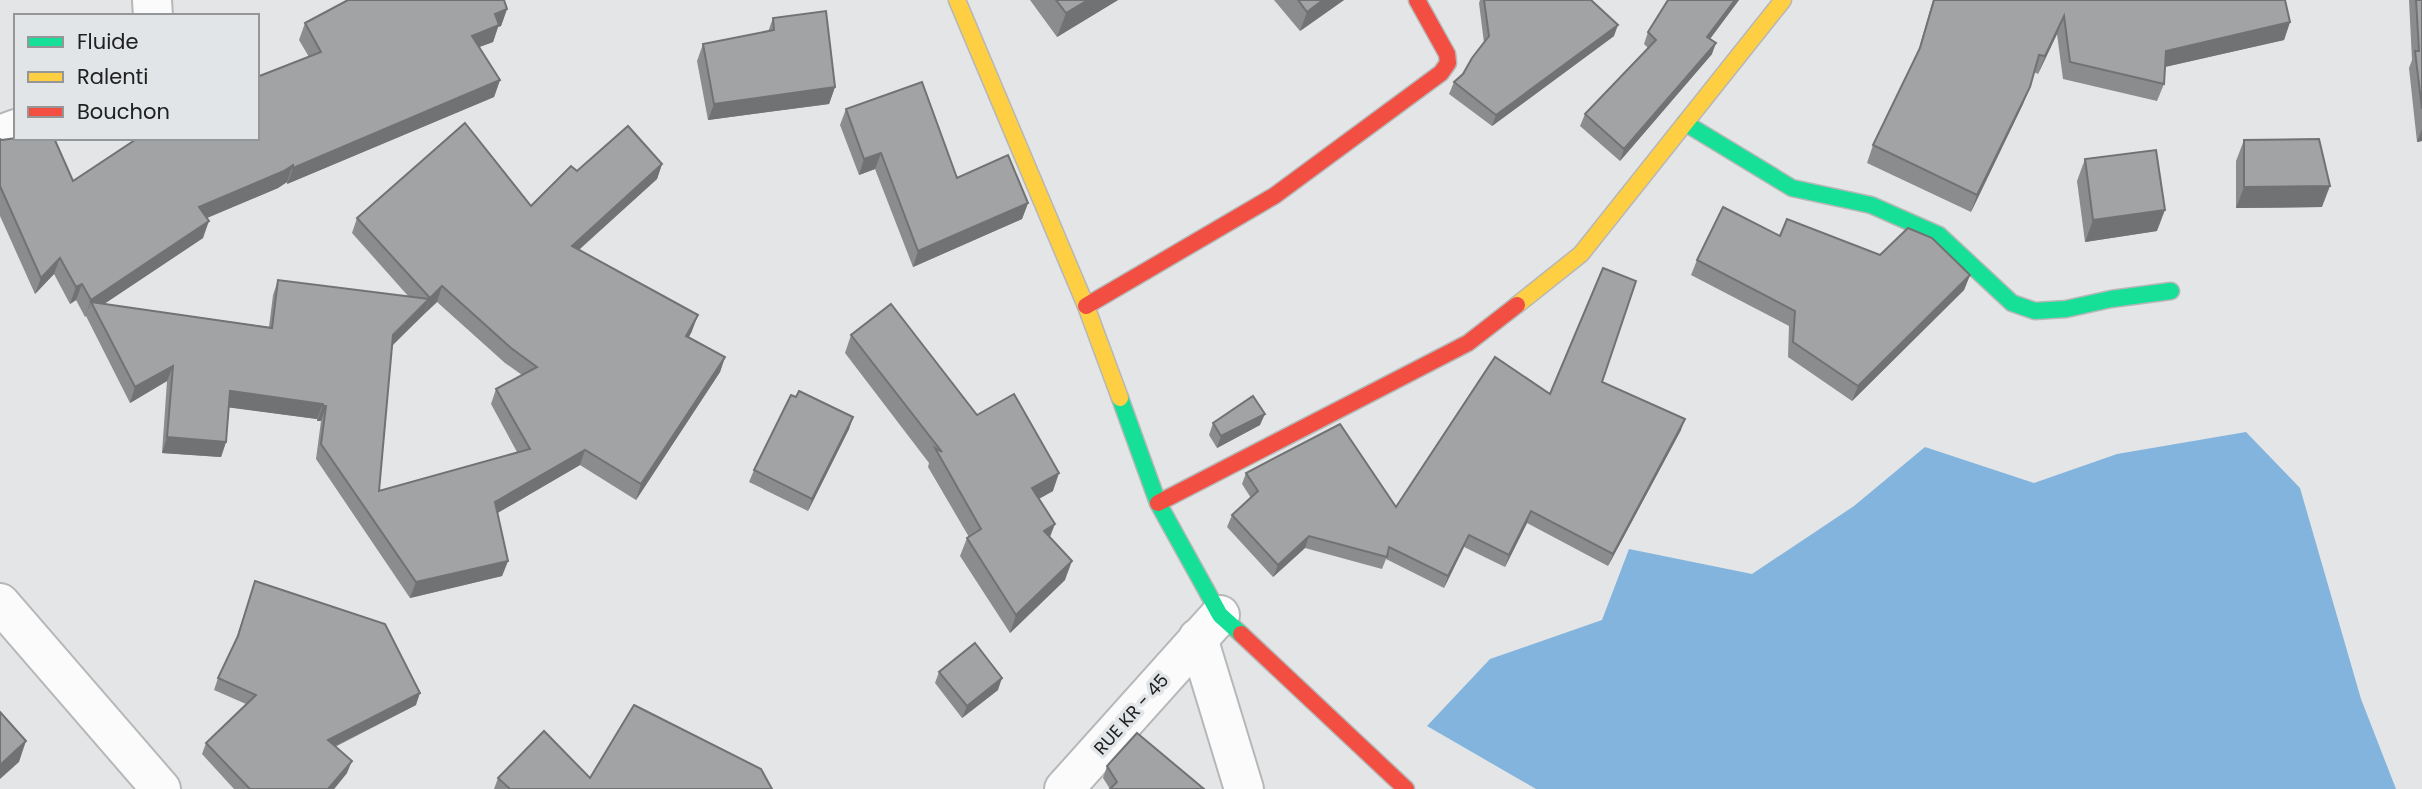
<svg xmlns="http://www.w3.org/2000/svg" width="2422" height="789" font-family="Poppins,sans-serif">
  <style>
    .water { fill: #83b4de }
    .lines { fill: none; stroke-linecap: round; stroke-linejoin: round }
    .street-casing { stroke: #b6b7b8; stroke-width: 42 }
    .fast-casing { stroke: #b6b7b8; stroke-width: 19 }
    .slow-casing { stroke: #b6b7b8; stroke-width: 19 }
    .jam-casing { stroke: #b6b7b8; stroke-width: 19 }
    .street { stroke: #fbfbfb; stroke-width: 38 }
    .fast { stroke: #16e098; stroke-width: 16 }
    .slow { stroke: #ffcf43; stroke-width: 16 }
    .jam { stroke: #f24e42; stroke-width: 16 }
    .wall { fill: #8b8c8d; fill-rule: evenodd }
    .shaded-wall { fill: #717273 }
    .building { fill: #a2a3a4; stroke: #717273; stroke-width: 2 }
    .labels { text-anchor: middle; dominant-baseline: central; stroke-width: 7; stroke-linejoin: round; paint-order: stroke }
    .street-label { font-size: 18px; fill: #202021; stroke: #e2e5e7 }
  </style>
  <rect width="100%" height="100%" fill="#e3e5e6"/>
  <!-- water -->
  <path class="water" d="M 2246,432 L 2300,488 L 2361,699 L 2396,789 L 1536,789 L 1427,726 L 1490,659 L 1602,620 L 1629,549 L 1752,574 L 1854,506 L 1925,447 L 2034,483 L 2117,454 Z"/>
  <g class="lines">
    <defs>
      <g id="street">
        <path d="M 152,0 L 153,16"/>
        <path d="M 0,135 L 16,129"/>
        <path d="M 0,603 L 161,789"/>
        <path d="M 1198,638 L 1244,789"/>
        <path d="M 1064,789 L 1220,615"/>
      </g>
      <g id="fast">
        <path d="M 1685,123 L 1792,188 L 1871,205 L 1939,235 L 2012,303 L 2035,311 L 2066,309 L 2111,299 L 2171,291"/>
        <path d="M 1120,398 L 1158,503 L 1220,615 L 1241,634"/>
      </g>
      <g id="slow">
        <path d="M 957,0 L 1086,306 L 1120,398"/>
        <path d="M 1517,305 L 1581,254 L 1783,0"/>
      </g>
      <g id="jam">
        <path d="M 1086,306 L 1274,196 L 1441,73 L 1448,63 L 1447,54 L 1417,0"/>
        <path d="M 1158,503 L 1468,343 L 1517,305"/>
        <path d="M 1241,634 L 1406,789"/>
      </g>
    </defs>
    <!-- street casing -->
    <use href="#street" class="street-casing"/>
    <!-- fast casing -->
    <use href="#fast" class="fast-casing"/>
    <!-- slow casing -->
    <use href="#slow" class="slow-casing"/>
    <!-- jam casing -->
    <use href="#jam" class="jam-casing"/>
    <!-- street -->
    <use href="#street" class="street"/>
    <!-- fast -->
    <use href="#fast" class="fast"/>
    <!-- slow -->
    <use href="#slow" class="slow"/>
    <!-- jam -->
    <use href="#jam" class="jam"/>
  </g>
  <!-- wall -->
  <g class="wall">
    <path d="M 1030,0 L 1118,0 L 1057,37 Z"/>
    <path d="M 1274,0 L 1344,0 L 1300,31 Z"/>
    <path d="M 1480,0 L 1591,0 L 1614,36 L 1492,126 L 1449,94 L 1454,82 L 1463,74 L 1484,43 L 1479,3 Z"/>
    <path d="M 1668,0 L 1739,0 L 1710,39 L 1712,54 L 1620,161 L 1580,126 L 1585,114 L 1648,48 L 1644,44 L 1648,32 Z"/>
    <path d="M 1933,0 L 2285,0 L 2290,22 L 2284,40 L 2165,67 L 2164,84 L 2157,101 L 2063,79 L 2057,34 L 2038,74 L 2034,72 L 2023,104 L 1971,212 L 1867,163 L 1873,145 L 1917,55 Z"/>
    <path d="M 2409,0 L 2422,0 L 2422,141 L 2417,142 L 2409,68 L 2412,60 Z"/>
    <path d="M 507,9 L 501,26 L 498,27 L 493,42 L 479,47 L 500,80 L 494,97 L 287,184 L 287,182 L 278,188 L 206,218 L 203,238 L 104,304 L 269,327 L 273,295 L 278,280 L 409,297 L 352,233 L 357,218 L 531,206 L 577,171 L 662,164 L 657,179 L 579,250 L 692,331 L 689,337 L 725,357 L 720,372 L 636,500 L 580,465 L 497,513 L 508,561 L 502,576 L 410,598 L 316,459 L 321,421 L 317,421 L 317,419 L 229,407 L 226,442 L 221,457 L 162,453 L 167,381 L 130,403 L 86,316 L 85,317 L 76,300 L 70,304 L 54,274 L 35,294 L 0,216 L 0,139 L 2,140 L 13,139 L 73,181 L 309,57 L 299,40 L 305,23 ZM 437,302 L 505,363 L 522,375 L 496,389 L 491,404 L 517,452 L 379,491 L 392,345 Z"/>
    <path d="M 773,18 L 835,87 L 829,104 L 708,120 L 697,61 L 703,44 L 768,32 Z"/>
    <path d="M 846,109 L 957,178 L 1028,203 L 1022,219 L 913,267 L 875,169 L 859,175 L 840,125 Z"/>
    <path d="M 2244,140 L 2322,207 L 2236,208 L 2236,161 Z"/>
    <path d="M 2085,159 L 2157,231 L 2085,242 L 2077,181 Z"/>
    <path d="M 1780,236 L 1880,255 L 1970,275 L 1964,290 L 1852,401 L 1788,357 L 1789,326 L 1691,275 L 1697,260 Z"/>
    <path d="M 851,335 L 977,415 L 1053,491 L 1039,499 L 1050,538 L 1065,580 L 1010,633 L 960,556 L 967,538 L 969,537 L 928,467 L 929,463 L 845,353 Z"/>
    <path d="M 1602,382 L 1681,430 L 1608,566 L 1527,523 L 1505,567 L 1464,547 L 1444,588 L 1386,559 L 1382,569 L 1305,548 L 1273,577 L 1227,527 L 1232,515 L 1251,498 L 1242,484 L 1246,473 L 1396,507 L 1550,394 Z"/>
    <path d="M 796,397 L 853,417 L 849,429 L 808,511 L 749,482 L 754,470 Z"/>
    <path d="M 1213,423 L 1260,425 L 1217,448 L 1209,435 Z"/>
    <path d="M 255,581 L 416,705 L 335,747 L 347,773 L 334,789 L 234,789 L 202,754 L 206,743 L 246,704 L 214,690 L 218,678 L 236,639 Z"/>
    <path d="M 939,672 L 998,690 L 962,718 L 935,683 Z"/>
    <path d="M 1107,766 L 1204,789 L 1110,789 L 1103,778 Z"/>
    <path d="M 498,778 L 772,789 L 494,789 Z"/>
  </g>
  <!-- shaded-wall -->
  <g class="shaded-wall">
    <path d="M 1088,0 L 1118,0 L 1057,37 L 1066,13 Z"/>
    <path d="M 1323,0 L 1344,0 L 1300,31 L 1307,12 Z"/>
    <path d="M 1735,0 L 1739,0 L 1703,48 L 1707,37 Z"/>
    <path d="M 507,9 L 501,26 L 498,27 L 493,42 L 466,52 L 472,36 L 495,14 Z"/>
    <path d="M 2064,16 L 2057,34 L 2038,74 L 2045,56 Z"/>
    <path d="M 2290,22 L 2284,40 L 2160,68 L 2166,51 Z"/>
    <path d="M 1618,25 L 1614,36 L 1492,126 L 1496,115 Z"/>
    <path d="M 1716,43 L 1712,54 L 1620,161 L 1624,149 Z"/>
    <path d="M 500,80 L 494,97 L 287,184 L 293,168 Z"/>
    <path d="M 835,87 L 829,104 L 708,120 L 714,104 Z"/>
    <path d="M 2030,87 L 2023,104 L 1971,212 L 1977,195 Z"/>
    <path d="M 2422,129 L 2422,141 L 2417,142 Z"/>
    <path d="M 881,153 L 875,169 L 859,175 L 864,159 Z"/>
    <path d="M 662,164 L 657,179 L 566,261 L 572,246 Z"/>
    <path d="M 293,165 L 287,182 L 278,188 L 193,224 L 199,207 Z"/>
    <path d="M 2330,186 L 2322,207 L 2236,208 L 2244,187 Z"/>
    <path d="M 1028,203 L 1022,219 L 913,267 L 918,251 Z"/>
    <path d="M 2165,210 L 2157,231 L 2085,242 L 2093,220 Z"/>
    <path d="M 209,221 L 203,238 L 95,310 L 91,302 L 85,317 L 91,300 Z"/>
    <path d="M 60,258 L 54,274 L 35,294 L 41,278 Z"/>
    <path d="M 1970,275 L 1964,290 L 1852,401 L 1858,386 Z"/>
    <path d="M 82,284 L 76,300 L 70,304 L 76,287 Z"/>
    <path d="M 442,286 L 437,302 L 424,314 L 430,298 Z"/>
    <path d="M 429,299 L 424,314 L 388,350 L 393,335 Z"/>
    <path d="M 698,315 L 692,331 L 681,351 L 686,336 Z"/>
    <path d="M 725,357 L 720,372 L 636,500 L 641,484 Z"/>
    <path d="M 173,366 L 167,381 L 130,403 L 135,387 Z"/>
    <path d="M 230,391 L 323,404 L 317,419 L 225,407 Z"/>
    <path d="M 323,406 L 326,406 L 321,421 L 317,421 Z"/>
    <path d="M 1265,414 L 1260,425 L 1217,448 L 1221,436 Z"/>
    <path d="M 853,417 L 849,429 L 808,511 L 812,499 Z"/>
    <path d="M 1685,419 L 1681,430 L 1608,566 L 1613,554 Z"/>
    <path d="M 167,437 L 226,442 L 221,457 L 162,453 Z"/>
    <path d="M 585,450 L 580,465 L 489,518 L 495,502 Z"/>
    <path d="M 1059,473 L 1053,491 L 1025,506 L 1032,488 Z"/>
    <path d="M 1531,511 L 1527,523 L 1505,567 L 1509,555 Z"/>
    <path d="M 1055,524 L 1048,542 L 1044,531 Z"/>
    <path d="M 1469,535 L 1464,547 L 1444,588 L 1448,576 Z"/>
    <path d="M 1309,536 L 1305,548 L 1273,577 L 1278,565 Z"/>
    <path d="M 508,561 L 502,576 L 410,598 L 416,582 Z"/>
    <path d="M 1072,561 L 1065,580 L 1010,633 L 1016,615 Z"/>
    <path d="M 1002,678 L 998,690 L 962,718 L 967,706 Z"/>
    <path d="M 420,693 L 416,705 L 323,752 L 328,740 Z"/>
    <path d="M 26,741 L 19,762 L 0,779 L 0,765 Z"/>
    <path d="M 352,761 L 347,773 L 334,789 L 328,789 Z"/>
  </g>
  <!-- building -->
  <g class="building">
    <path d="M 348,0 L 504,0 L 507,9 L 495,14 L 499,25 L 472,36 L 500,80 L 293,168 L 293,165 L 284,171 L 199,207 L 209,221 L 91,300 L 82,284 L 76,287 L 60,258 L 41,278 L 0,186 L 0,139 L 2,140 L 16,138 L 54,138 L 73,181 L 138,138 L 257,138 L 257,77 L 321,52 L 305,23 Z"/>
    <path d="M 1056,0 L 1088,0 L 1066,13 Z"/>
    <path d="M 1298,0 L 1323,0 L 1307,12 Z"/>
    <path d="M 1484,0 L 1591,0 L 1618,25 L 1496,115 L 1454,82 L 1463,74 L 1472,58 L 1489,36 Z"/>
    <path d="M 1668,0 L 1735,0 L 1707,37 L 1716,43 L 1624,149 L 1585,114 L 1656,40 L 1648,32 Z"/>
    <path d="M 1934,0 L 2285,0 L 2290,22 L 2166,51 L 2164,84 L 2070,62 L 2064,16 L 2045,56 L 2039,55 L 2030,87 L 1977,195 L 1873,145 L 1920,48 Z"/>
    <path d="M 2416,0 L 2422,0 L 2422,109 L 2415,51 L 2419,51 Z"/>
    <path d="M 826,11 L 835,87 L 714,104 L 703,44 L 774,30 L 773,18 Z"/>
    <path d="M 922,82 L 957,178 L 1008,155 L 1028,203 L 918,251 L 881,153 L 864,159 L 846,109 Z"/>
    <path d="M 465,123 L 531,206 L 571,166 L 577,171 L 628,126 L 662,164 L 572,246 L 698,315 L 686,336 L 725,357 L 641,484 L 585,450 L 495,502 L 508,561 L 416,582 L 321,444 L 326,406 L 323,406 L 323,404 L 230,391 L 226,442 L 167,437 L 173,366 L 135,387 L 91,302 L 272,328 L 278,280 L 429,299 L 393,335 L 379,491 L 530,449 L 496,389 L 537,367 L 511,348 L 442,286 L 430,298 L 357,218 Z"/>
    <path d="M 2319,139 L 2330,186 L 2244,187 L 2244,140 Z"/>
    <path d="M 2156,150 L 2165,210 L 2093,220 L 2085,159 Z"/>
    <path d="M 1723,207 L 1780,236 L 1787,219 L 1880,255 L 1908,228 L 1932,238 L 1970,275 L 1858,386 L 1793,342 L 1795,311 L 1697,260 Z"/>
    <path d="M 1603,268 L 1636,281 L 1602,382 L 1685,419 L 1613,554 L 1531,511 L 1509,555 L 1469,535 L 1448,576 L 1389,547 L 1387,557 L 1309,536 L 1278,565 L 1232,515 L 1258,491 L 1246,473 L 1340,424 L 1396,507 L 1495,357 L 1550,394 Z"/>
    <path d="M 891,304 L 977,415 L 1014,394 L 1059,473 L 1032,488 L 1055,524 L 1044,531 L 1072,561 L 1016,615 L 967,538 L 981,529 L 935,448 L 942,452 L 851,335 Z"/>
    <path d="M 799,391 L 853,417 L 812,499 L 754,470 L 791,395 L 796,397 Z"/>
    <path d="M 1253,396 L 1265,414 L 1221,436 L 1213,423 Z"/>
    <path d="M 255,581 L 385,624 L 420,693 L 328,740 L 352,761 L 328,789 L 250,789 L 206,743 L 256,695 L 218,678 L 238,636 Z"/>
    <path d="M 975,643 L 1002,678 L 967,706 L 939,672 Z"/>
    <path d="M 634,705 L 761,769 L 772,789 L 510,789 L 498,778 L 544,731 L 590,778 Z"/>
    <path d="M 0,712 L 26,741 L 0,765 Z"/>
    <path d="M 1137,733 L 1204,789 L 1110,789 L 1117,782 L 1107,766 Z"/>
  </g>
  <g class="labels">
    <!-- street labels -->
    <g class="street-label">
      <text transform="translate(1131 714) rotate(-48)">RUE KR - 45</text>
    </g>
  </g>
  <!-- legend -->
  <rect x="14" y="14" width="245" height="126" fill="#e2e5e7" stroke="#949698" stroke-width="2"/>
  <rect x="28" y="37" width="35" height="10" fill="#16e098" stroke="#949698" stroke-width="2"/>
  <text x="77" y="49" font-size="21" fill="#202021">Fluide</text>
  <rect x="28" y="72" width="35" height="10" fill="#ffcf43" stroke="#949698" stroke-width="2"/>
  <text x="77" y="84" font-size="21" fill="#202021">Ralenti</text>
  <rect x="28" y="107" width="35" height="10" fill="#f24e42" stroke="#949698" stroke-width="2"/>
  <text x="77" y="119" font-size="21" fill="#202021">Bouchon</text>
</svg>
